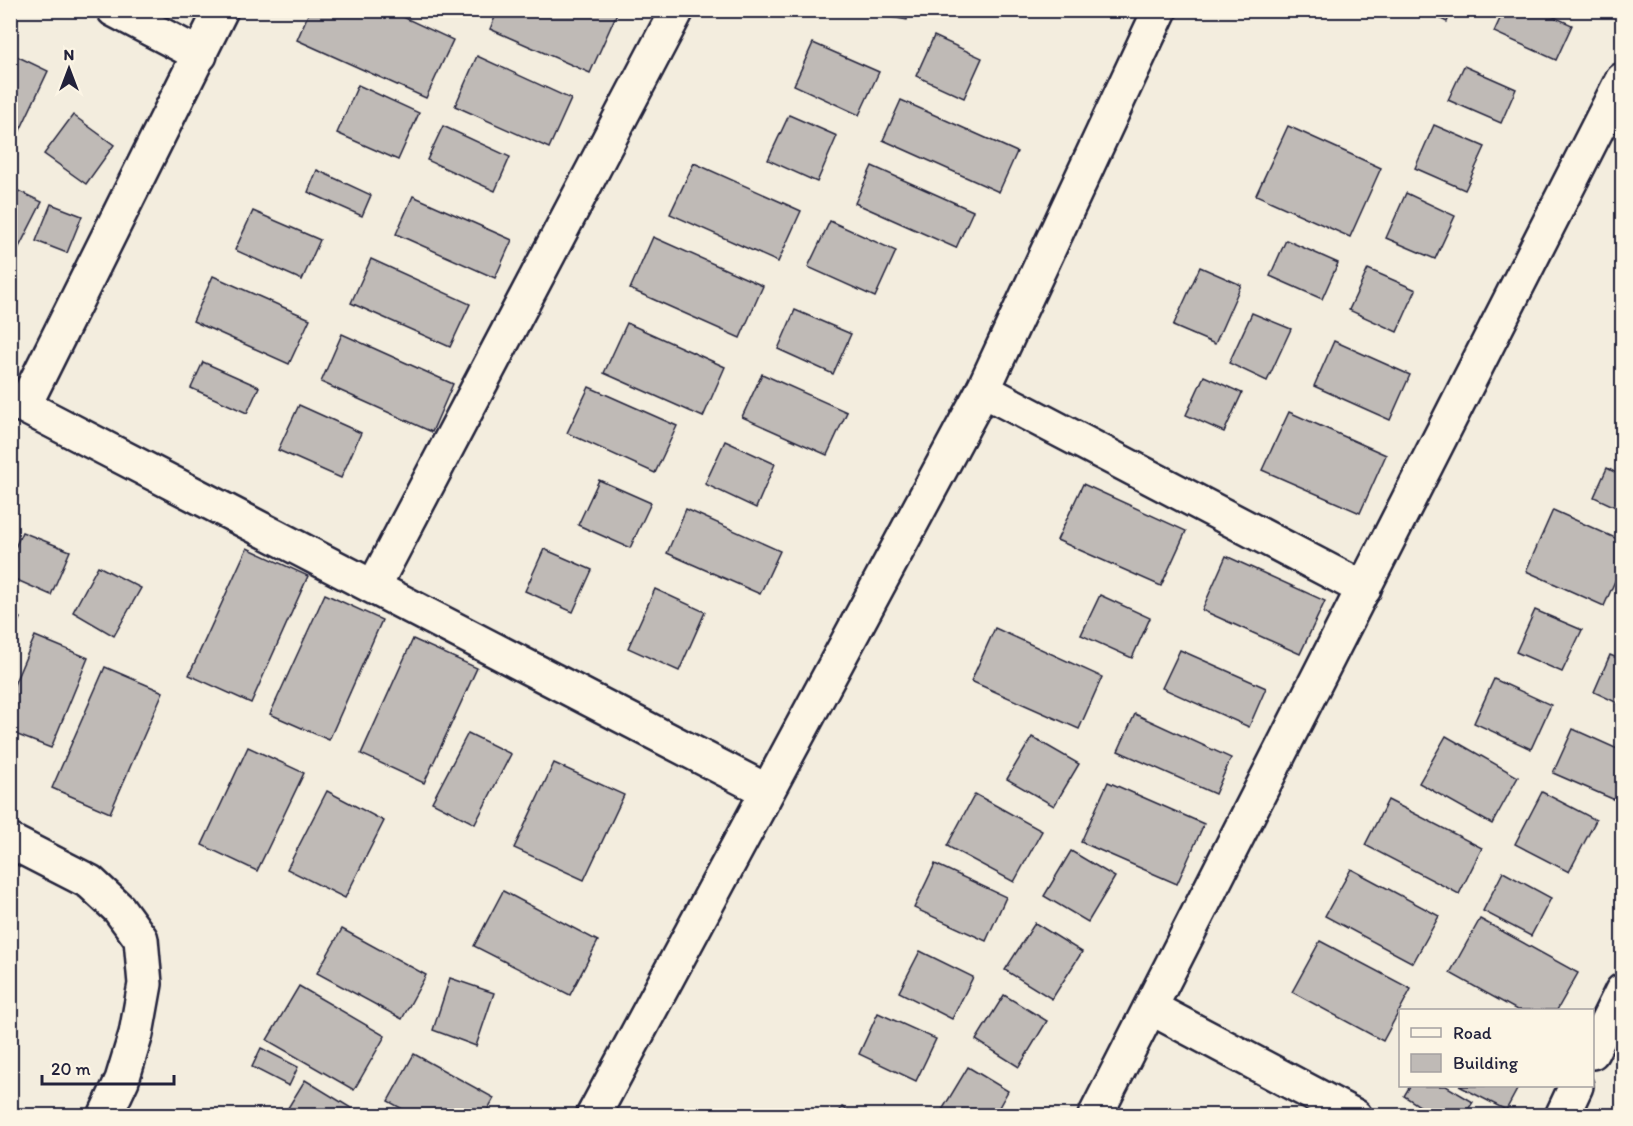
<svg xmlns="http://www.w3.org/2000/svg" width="1633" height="1126" font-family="Itim,sans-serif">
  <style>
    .building { fill: #bfbab6; stroke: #22223b; stroke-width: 1.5 }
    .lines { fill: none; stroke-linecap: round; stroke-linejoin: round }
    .minor-casing { stroke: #22223b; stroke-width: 38 }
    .minor { stroke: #fcf5e5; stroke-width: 33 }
  </style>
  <rect width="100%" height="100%" fill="#f3edde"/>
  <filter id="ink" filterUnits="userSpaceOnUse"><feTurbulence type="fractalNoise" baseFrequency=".0167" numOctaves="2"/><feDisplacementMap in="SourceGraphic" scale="12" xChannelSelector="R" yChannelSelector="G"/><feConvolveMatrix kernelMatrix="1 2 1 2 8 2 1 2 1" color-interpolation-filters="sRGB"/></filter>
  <g filter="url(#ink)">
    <!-- building -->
    <g class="building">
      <path d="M 310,10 L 388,10 L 453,40 L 426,98 L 297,40 Z"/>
      <path d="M 498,10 L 613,10 L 617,13 L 590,73 L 490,29 Z"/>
      <path d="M 851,10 L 909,10 L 907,20 Z"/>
      <path d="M 1422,10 L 1452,10 L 1447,22 Z"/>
      <path d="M 1504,10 L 1539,10 L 1572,25 L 1556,60 L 1494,32 Z"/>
      <path d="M 934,36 L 982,58 L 964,98 L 916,76 Z"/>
      <path d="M 813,43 L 879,72 L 859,115 L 794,85 Z"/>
      <path d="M 10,53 L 48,71 L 15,141 L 10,139 Z"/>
      <path d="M 477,56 L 571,99 L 549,148 L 455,106 Z"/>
      <path d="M 1464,66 L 1516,89 L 1501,123 L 1448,100 Z"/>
      <path d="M 358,85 L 419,113 L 398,160 L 337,133 Z"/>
      <path d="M 901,100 L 1017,152 L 999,192 L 883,140 Z"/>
      <path d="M 73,115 L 114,145 L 86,184 L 44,154 Z"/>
      <path d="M 789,115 L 837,136 L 817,182 L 768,160 Z"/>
      <path d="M 1434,125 L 1485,147 L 1465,190 L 1415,168 Z"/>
      <path d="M 443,126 L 510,157 L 495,191 L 427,160 Z"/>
      <path d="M 1288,126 L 1381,168 L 1350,237 L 1256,195 Z"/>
      <path d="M 694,163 L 801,211 L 778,262 L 670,214 Z"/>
      <path d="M 872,166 L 973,211 L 956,248 L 855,203 Z"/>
      <path d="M 317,170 L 371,195 L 362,216 L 308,192 Z"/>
      <path d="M 10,187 L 42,202 L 10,265 Z"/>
      <path d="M 1406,193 L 1455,216 L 1435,259 L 1386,238 Z"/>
      <path d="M 413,196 L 512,240 L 495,278 L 396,234 Z"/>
      <path d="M 51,204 L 82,216 L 67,253 L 36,241 Z"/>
      <path d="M 253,211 L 320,240 L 302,280 L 235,250 Z"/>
      <path d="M 830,221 L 896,251 L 875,297 L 808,267 Z"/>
      <path d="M 653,237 L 763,286 L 740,338 L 630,289 Z"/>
      <path d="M 1286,240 L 1338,263 L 1322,299 L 1270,276 Z"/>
      <path d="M 371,259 L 470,304 L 450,347 L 351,303 Z"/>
      <path d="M 1200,267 L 1241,285 L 1215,344 L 1173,326 Z"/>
      <path d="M 1368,269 L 1416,290 L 1397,332 L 1349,310 Z"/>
      <path d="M 213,276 L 310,319 L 289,364 L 193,321 Z"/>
      <path d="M 795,310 L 851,334 L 833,374 L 778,349 Z"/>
      <path d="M 1252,313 L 1291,329 L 1267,381 L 1229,363 Z"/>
      <path d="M 627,323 L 725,367 L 703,417 L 604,373 Z"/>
      <path d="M 342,334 L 453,384 L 432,432 L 321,382 Z"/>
      <path d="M 1334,341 L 1410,375 L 1390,420 L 1314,386 Z"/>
      <path d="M 203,362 L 259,387 L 247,413 L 191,388 Z"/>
      <path d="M 762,374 L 847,412 L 827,455 L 742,417 Z"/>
      <path d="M 1204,376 L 1242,393 L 1224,432 L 1186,415 Z"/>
      <path d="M 589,387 L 677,426 L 655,473 L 567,433 Z"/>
      <path d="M 299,405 L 361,433 L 341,478 L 278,450 Z"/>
      <path d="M 1289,412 L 1386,455 L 1360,513 L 1262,470 Z"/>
      <path d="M 725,441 L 775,464 L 756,508 L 705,484 Z"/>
      <path d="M 1607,468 L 1622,476 L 1622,510 L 1594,497 Z"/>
      <path d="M 599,480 L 651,503 L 630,548 L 578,525 Z"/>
      <path d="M 1083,484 L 1186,531 L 1161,586 L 1057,540 Z"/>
      <path d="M 686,509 L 780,551 L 760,594 L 667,553 Z"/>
      <path d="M 1553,510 L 1622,541 L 1622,565 L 1604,606 L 1526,571 Z"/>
      <path d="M 22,532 L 70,551 L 51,595 L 10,577 L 10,559 Z"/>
      <path d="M 247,548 L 308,576 L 251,703 L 189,675 Z"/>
      <path d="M 544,549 L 592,570 L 573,612 L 525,591 Z"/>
      <path d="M 1226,556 L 1325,601 L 1300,654 L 1202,610 Z"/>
      <path d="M 98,566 L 141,588 L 114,636 L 73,612 Z"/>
      <path d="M 655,589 L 705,612 L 679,671 L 628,648 Z"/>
      <path d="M 325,594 L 382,620 L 329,740 L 270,714 Z"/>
      <path d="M 1100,595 L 1150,618 L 1132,658 L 1081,635 Z"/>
      <path d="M 1535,610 L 1582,630 L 1562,672 L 1516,652 Z"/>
      <path d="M 10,613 L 20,618 L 10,638 Z"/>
      <path d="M 995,628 L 1102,677 L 1079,729 L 971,681 Z"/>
      <path d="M 35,636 L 88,658 L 51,748 L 10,732 L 10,694 Z"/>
      <path d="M 413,639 L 477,668 L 424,783 L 361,754 Z"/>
      <path d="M 1180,650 L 1266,688 L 1249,727 L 1162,688 Z"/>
      <path d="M 1610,655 L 1622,660 L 1622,705 L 1594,692 Z"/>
      <path d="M 105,667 L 163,692 L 110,813 L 52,788 Z"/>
      <path d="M 1494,679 L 1551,705 L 1531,749 L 1474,723 Z"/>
      <path d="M 1135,714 L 1231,758 L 1215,794 L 1118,751 Z"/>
      <path d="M 1573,729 L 1622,751 L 1622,803 L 1553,773 Z"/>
      <path d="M 468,733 L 511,754 L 475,824 L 432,802 Z"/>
      <path d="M 1446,736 L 1518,777 L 1492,824 L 1419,783 Z"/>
      <path d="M 1032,737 L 1079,764 L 1054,806 L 1007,779 Z"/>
      <path d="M 248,747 L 304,773 L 257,871 L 202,845 Z"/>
      <path d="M 554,763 L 624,795 L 584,880 L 514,848 Z"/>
      <path d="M 1108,782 L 1204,824 L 1177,884 L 1081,842 Z"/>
      <path d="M 327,791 L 384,821 L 345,898 L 287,869 Z"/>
      <path d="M 1542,792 L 1596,820 L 1569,872 L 1515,844 Z"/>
      <path d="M 975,794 L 1042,831 L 1014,882 L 947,846 Z"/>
      <path d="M 1388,800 L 1482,848 L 1459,894 L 1365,845 Z"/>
      <path d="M 1071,851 L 1115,877 L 1088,922 L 1044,896 Z"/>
      <path d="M 935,864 L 1006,897 L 986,941 L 914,908 Z"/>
      <path d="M 1351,869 L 1439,916 L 1413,963 L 1325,916 Z"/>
      <path d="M 1503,872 L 1551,898 L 1531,936 L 1483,911 Z"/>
      <path d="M 503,891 L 598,941 L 570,995 L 474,946 Z"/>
      <path d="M 1480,919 L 1578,973 L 1557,1010 L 1517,1010 L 1450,973 Z"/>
      <path d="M 1035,923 L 1082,952 L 1052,999 L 1005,970 Z"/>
      <path d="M 342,929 L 426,975 L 402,1019 L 317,973 Z"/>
      <path d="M 1320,941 L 1411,989 L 1383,1041 L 1292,992 Z"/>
      <path d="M 920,951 L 973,977 L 952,1019 L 899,992 Z"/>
      <path d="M 450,978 L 494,993 L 476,1046 L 433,1030 Z"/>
      <path d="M 299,986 L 385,1036 L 354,1090 L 267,1040 Z"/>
      <path d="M 1004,995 L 1047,1021 L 1019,1067 L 976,1040 Z"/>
      <path d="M 878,1013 L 936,1039 L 916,1081 L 859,1054 Z"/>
      <path d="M 261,1048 L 298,1067 L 289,1086 L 252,1067 Z"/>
      <path d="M 414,1054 L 494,1098 L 484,1116 L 415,1116 L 388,1101 Z"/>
      <path d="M 968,1067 L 1008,1091 L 994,1116 L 939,1115 Z"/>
      <path d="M 305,1080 L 356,1111 L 354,1116 L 283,1116 Z"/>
      <path d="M 1410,1086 L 1446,1086 L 1473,1102 L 1464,1116 L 1435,1116 L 1404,1096 Z"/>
      <path d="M 1459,1086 L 1519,1086 L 1506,1110 Z"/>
      <path d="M 842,1107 L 858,1116 L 837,1116 Z"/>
    </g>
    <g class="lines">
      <defs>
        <g id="minor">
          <path d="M 114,10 L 200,55"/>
          <path d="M 983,390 L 1364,589"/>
          <path d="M 10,399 L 767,791"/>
          <path d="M 24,406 L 221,10"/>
          <path d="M 374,586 L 677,10"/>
          <path d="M 10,841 L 90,882 L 119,909 L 141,939 L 145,984 L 136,1034 L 122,1080 L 105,1116"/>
          <path d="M 1151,1008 L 1355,1116"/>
          <path d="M 1592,1052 L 1622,991"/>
          <path d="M 593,1116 L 983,390 L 1160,10"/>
          <path d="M 1095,1116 L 1622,80"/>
          <path d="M 1562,1116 L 1576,1086"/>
        </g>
      </defs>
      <!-- minor casing -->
      <use href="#minor" class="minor-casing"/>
      <!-- minor -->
      <use href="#minor" class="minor"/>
    </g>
  </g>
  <!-- margin -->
  <rect width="1633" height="1126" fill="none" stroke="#fcf5e5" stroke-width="36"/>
  <rect x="18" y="18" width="1597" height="1090" fill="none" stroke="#22223b" stroke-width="2" filter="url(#ink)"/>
  <!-- legend -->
  <rect x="1399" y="1009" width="195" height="78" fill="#fcf5e5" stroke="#a5a1a1" stroke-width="1.5"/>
  <rect x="1411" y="1028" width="30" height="9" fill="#fcf5e5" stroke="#a5a1a1" stroke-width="1.5"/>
  <text x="1453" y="1039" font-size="18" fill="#22223b">Road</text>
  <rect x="1411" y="1054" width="30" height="18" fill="#bfbab6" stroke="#a5a1a1" stroke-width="1.5"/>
  <text x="1453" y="1069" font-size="18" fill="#22223b">Building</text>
  <!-- north arrow -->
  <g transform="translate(69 69)" stroke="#fcf5e5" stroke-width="4.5" paint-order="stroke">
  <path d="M0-4.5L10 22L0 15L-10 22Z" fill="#22223b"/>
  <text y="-9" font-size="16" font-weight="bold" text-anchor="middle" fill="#22223b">N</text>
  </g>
  <!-- scale -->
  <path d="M42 1075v9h132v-9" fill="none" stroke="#22223b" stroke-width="3"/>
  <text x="51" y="1075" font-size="18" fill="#22223b" stroke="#fcf5e5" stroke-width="4.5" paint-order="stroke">20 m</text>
</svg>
